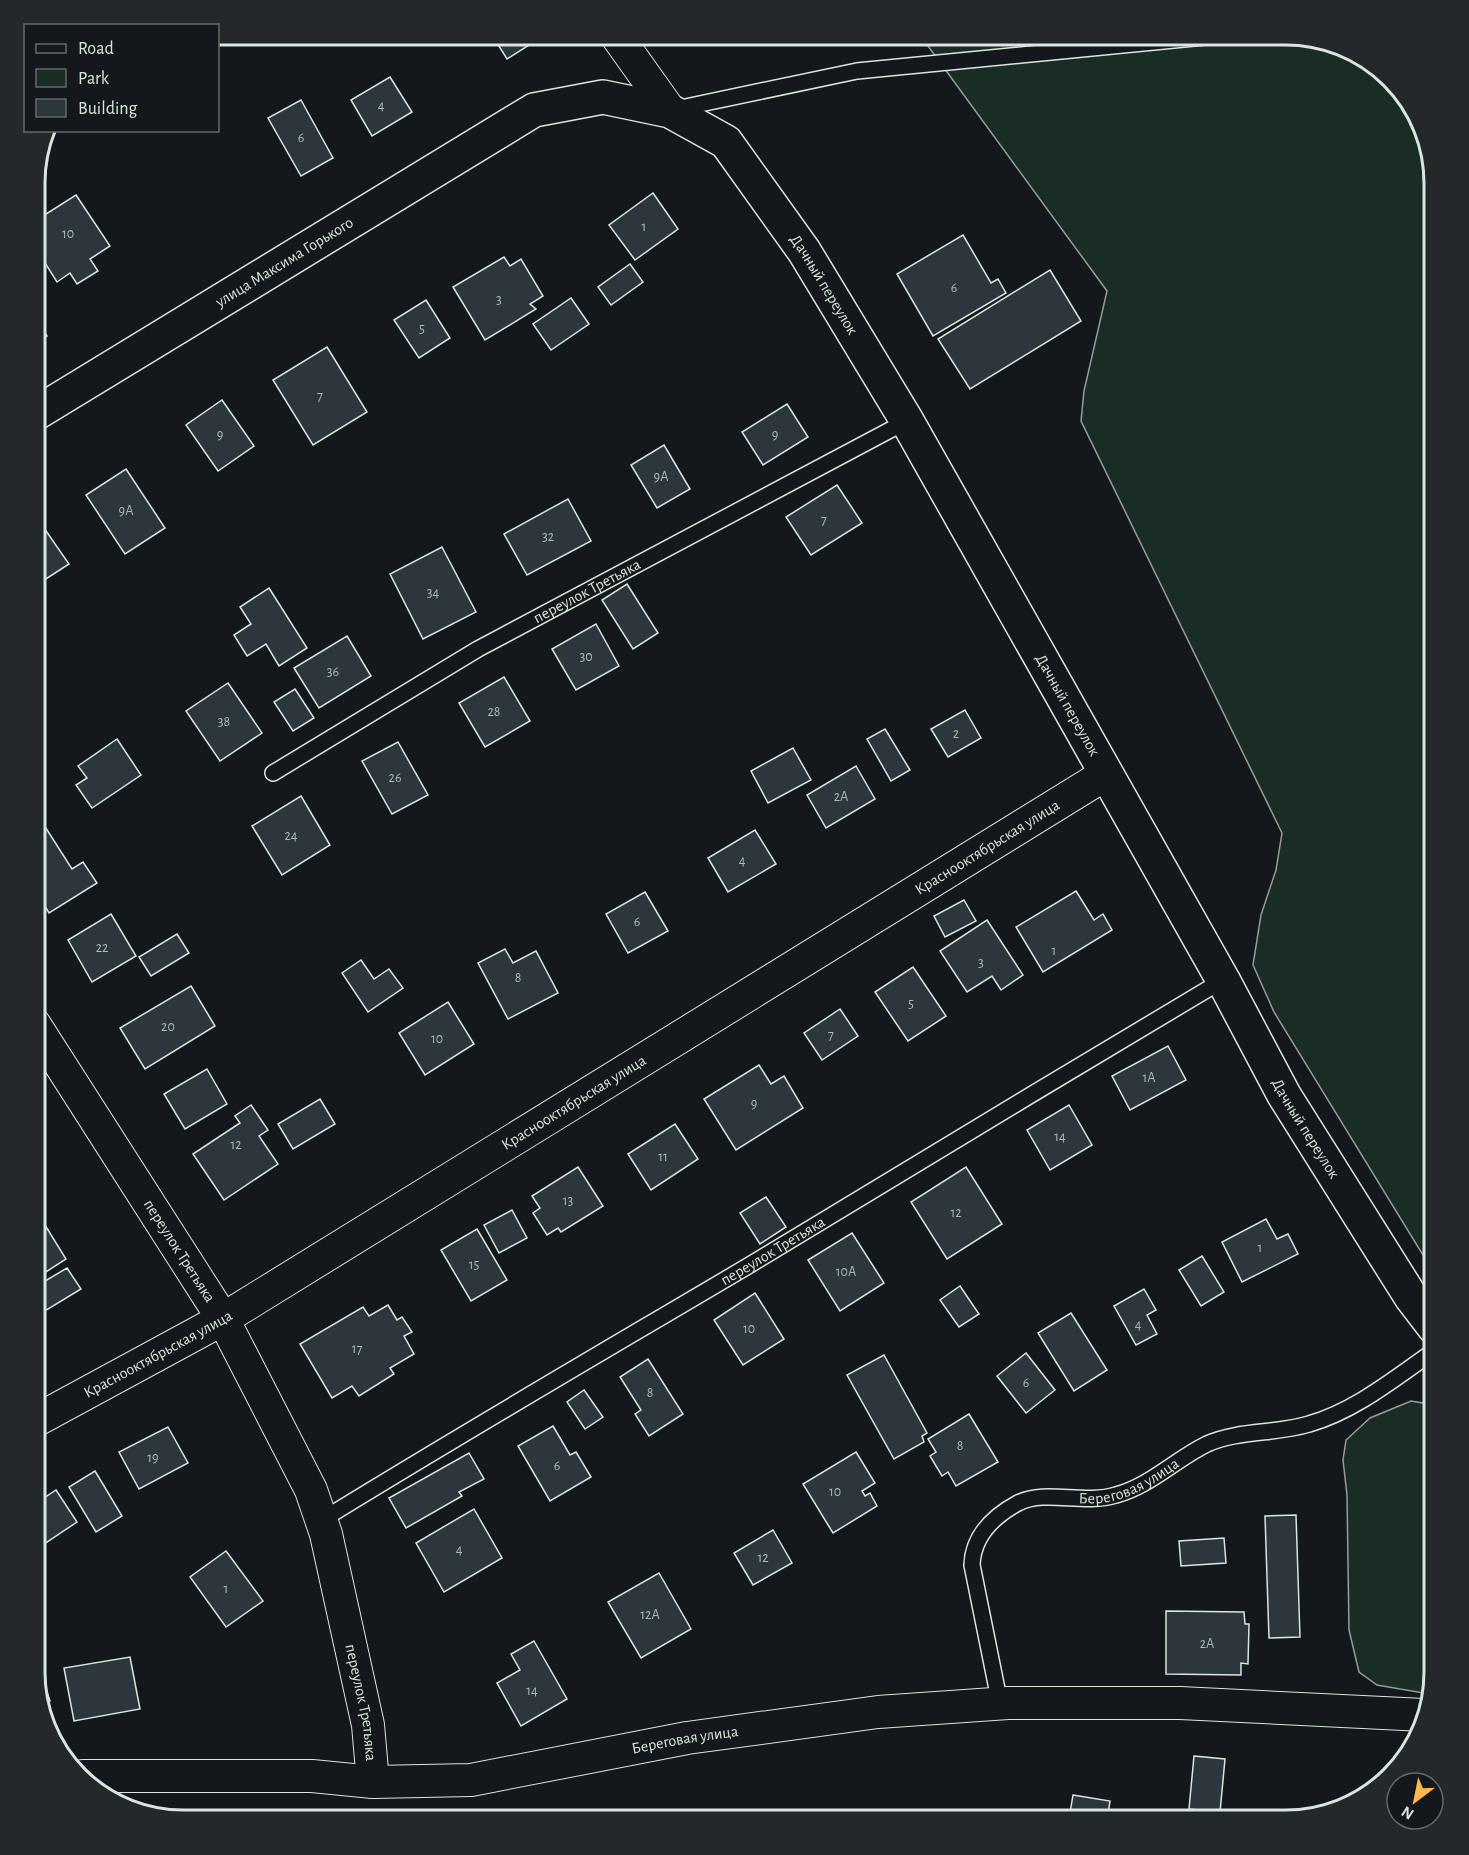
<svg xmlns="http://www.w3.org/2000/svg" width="1469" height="1855" font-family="'Alegreya Sans',sans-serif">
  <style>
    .green { fill: #1a2d24; stroke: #939e99; stroke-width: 1.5 }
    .building { fill: #2c363c; stroke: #d8e6dc; stroke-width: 1.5 }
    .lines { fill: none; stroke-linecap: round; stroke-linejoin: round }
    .lane-casing { stroke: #d8e6dc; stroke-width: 18 }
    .street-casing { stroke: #d8e6dc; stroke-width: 34 }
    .secondary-casing { stroke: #d8e6dc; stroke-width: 36 }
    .lane { stroke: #14181c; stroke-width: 15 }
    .street { stroke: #14181c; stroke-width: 32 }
    .secondary { stroke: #14181c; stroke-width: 33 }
    .labels { text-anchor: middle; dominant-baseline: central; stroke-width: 4.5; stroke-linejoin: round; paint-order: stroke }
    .number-label { font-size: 14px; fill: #adbab4 }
    .street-label { font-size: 16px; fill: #d8e6dc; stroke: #14181c }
    .rim { fill: none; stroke: #d8e6dc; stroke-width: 3 }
  </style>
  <rect width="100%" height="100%" fill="#14181c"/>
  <!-- green -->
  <g class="green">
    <path d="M 920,35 L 1295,35 L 1360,54 L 1409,100 L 1434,183 L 1434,1273 L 1274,1012 L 1253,965 L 1261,915 L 1276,870 L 1282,833 L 1081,421 L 1084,391 L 1107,291 Z"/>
    <path d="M 1411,1401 L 1434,1405 L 1434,1672 L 1429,1694 L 1377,1685 L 1359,1672 L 1349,1630 L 1347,1495 L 1343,1460 L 1346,1440 L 1370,1418 Z"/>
  </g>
  <!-- building -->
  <g class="building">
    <path d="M 492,35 L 545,35 L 507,59 Z"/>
    <path d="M 390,77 L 412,112 L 372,136 L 351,100 Z"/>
    <path d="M 301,100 L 333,158 L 301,176 L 268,118 Z"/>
    <path d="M 653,193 L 678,229 L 635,260 L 609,225 Z"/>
    <path d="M 76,195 L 110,246 L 90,259 L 98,271 L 77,284 L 70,273 L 57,282 L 35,247 L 35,221 Z"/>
    <path d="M 963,235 L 991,283 L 998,279 L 1006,293 L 933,336 L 897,274 Z"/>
    <path d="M 504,257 L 510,266 L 521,259 L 543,296 L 530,304 L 536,309 L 485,340 L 453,287 Z"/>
    <path d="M 630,264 L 643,282 L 611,305 L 598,287 Z"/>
    <path d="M 1050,270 L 1081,321 L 970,389 L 938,339 Z"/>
    <path d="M 571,298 L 589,324 L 551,350 L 533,324 Z"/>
    <path d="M 426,300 L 450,338 L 419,358 L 394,320 Z"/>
    <path d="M 35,317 L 47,336 L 35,343 Z"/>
    <path d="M 327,347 L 367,412 L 313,445 L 273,380 Z"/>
    <path d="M 222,400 L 254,446 L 218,471 L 186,425 Z"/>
    <path d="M 787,404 L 808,437 L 763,465 L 742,432 Z"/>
    <path d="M 664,445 L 690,489 L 657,508 L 631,465 Z"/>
    <path d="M 126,469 L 165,528 L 125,554 L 86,495 Z"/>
    <path d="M 837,485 L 862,523 L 811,555 L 786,517 Z"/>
    <path d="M 568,499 L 591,541 L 527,575 L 504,534 Z"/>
    <path d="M 37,518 L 69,564 L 35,586 L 35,519 Z"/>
    <path d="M 442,547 L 476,612 L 423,639 L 390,574 Z"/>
    <path d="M 627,584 L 658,633 L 633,649 L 602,600 Z"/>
    <path d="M 269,588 L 307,648 L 279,666 L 266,644 L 247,656 L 234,635 L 251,624 L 240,607 Z"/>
    <path d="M 596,624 L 619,666 L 576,690 L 552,649 Z"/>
    <path d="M 347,636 L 371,676 L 319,708 L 294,668 Z"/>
    <path d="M 504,677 L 530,721 L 485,747 L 459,703 Z"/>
    <path d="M 228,683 L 262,733 L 220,761 L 186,711 Z"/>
    <path d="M 295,689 L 314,718 L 293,731 L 274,702 Z"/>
    <path d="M 965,710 L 981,738 L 948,757 L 931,729 Z"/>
    <path d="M 885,729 L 910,770 L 891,781 L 867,739 Z"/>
    <path d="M 117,739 L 141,775 L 92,808 L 76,785 L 87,778 L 78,766 Z"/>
    <path d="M 398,742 L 428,795 L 392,814 L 362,761 Z"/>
    <path d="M 793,748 L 811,780 L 768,803 L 751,771 Z"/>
    <path d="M 856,766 L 875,799 L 826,828 L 807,795 Z"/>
    <path d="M 301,796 L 330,845 L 282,875 L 252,826 Z"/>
    <path d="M 35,811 L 72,869 L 83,862 L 97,883 L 49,913 L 35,890 Z"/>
    <path d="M 755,830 L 776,864 L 728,892 L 708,858 Z"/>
    <path d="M 1076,891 L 1094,920 L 1103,914 L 1112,930 L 1043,972 L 1016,927 Z"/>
    <path d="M 645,892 L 668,931 L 628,953 L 606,914 Z"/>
    <path d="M 964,900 L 976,921 L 945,937 L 934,916 Z"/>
    <path d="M 111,914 L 136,956 L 92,982 L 68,940 Z"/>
    <path d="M 987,920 L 1023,975 L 1001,990 L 992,976 L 967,992 L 940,951 Z"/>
    <path d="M 177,934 L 189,953 L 151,976 L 139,957 Z"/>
    <path d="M 505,949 L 513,963 L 536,951 L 558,993 L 508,1019 L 478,963 Z"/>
    <path d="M 361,960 L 374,979 L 389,969 L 403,988 L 368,1012 L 342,973 Z"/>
    <path d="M 913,967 L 946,1016 L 908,1041 L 875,992 Z"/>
    <path d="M 191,986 L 215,1026 L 145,1069 L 120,1028 Z"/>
    <path d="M 448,1002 L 474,1044 L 425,1075 L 399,1033 Z"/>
    <path d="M 840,1009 L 858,1036 L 822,1060 L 804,1033 Z"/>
    <path d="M 1168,1046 L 1186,1080 L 1130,1110 L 1112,1076 Z"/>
    <path d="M 759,1065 L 771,1084 L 784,1076 L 803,1108 L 736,1150 L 704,1099 Z"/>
    <path d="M 207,1069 L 227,1104 L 185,1129 L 164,1094 Z"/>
    <path d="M 320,1099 L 335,1124 L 293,1149 L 278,1124 Z"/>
    <path d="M 251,1105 L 268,1130 L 259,1136 L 278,1164 L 224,1200 L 193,1154 L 240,1123 L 235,1116 Z"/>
    <path d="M 1069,1105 L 1092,1145 L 1050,1170 L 1027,1130 Z"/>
    <path d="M 675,1124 L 698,1159 L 651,1190 L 628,1154 Z"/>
    <path d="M 578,1167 L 603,1206 L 561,1232 L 558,1228 L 547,1235 L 533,1213 L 540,1208 L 532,1196 Z"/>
    <path d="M 966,1167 L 1002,1224 L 947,1259 L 911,1202 Z"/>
    <path d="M 766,1197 L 786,1227 L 760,1244 L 740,1213 Z"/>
    <path d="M 512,1210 L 527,1238 L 499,1253 L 484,1225 Z"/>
    <path d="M 40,1217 L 66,1259 L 35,1279 L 35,1220 Z"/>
    <path d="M 1266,1219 L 1277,1239 L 1288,1234 L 1298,1254 L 1242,1282 L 1222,1242 Z"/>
    <path d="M 477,1229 L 507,1280 L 471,1301 L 441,1250 Z"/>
    <path d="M 852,1233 L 884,1283 L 840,1311 L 808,1260 Z"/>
    <path d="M 1202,1256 L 1224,1292 L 1201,1306 L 1179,1270 Z"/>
    <path d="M 67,1268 L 81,1289 L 35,1317 L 35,1287 Z"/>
    <path d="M 960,1286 L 979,1314 L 959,1327 L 940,1300 Z"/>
    <path d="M 1144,1289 L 1156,1310 L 1147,1315 L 1157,1334 L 1136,1345 L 1114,1306 Z"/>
    <path d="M 755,1293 L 784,1339 L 743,1365 L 714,1320 Z"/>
    <path d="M 388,1305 L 397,1320 L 402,1317 L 412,1332 L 404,1336 L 414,1354 L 390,1368 L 394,1374 L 359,1396 L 352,1386 L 332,1398 L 300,1344 L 363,1307 L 369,1316 Z"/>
    <path d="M 1071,1313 L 1107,1370 L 1074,1391 L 1038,1333 Z"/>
    <path d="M 1026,1353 L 1055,1390 L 1026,1413 L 997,1376 Z"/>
    <path d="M 884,1355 L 927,1433 L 922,1436 L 924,1442 L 894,1459 L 847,1375 Z"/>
    <path d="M 648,1359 L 683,1414 L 649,1436 L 635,1414 L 641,1410 L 620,1377 Z"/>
    <path d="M 584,1390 L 603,1417 L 585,1429 L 567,1402 Z"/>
    <path d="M 969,1414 L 998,1462 L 956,1486 L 948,1472 L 942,1476 L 930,1456 L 936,1452 L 928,1439 Z"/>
    <path d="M 553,1426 L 570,1455 L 576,1452 L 591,1477 L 550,1501 L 518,1446 Z"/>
    <path d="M 168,1427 L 188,1463 L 139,1489 L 119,1452 Z"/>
    <path d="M 856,1452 L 875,1483 L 862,1491 L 865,1496 L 870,1493 L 877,1506 L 833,1533 L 803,1484 Z"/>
    <path d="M 469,1453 L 484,1479 L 459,1492 L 462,1496 L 406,1528 L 389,1498 Z"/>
    <path d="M 95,1471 L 122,1516 L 96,1532 L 69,1487 Z"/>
    <path d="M 56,1490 L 77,1522 L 35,1550 L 35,1504 Z"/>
    <path d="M 474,1509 L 502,1558 L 444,1592 L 416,1543 Z"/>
    <path d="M 1296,1515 L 1300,1637 L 1269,1638 L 1265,1516 Z"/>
    <path d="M 773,1530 L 792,1563 L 753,1585 L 734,1553 Z"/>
    <path d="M 1224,1538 L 1226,1563 L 1181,1566 L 1179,1541 Z"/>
    <path d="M 226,1551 L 263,1601 L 226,1627 L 190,1577 Z"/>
    <path d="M 659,1573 L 691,1629 L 641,1658 L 608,1602 Z"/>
    <path d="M 1166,1611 L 1244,1612 L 1245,1624 L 1249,1624 L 1248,1664 L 1241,1663 L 1241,1675 L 1166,1674 Z"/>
    <path d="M 534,1641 L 567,1699 L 521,1726 L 497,1683 L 520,1670 L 511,1654 Z"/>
    <path d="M 35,1655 L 50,1701 L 44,1703 L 34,1672 Z"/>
    <path d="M 130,1657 L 140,1709 L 74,1721 L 64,1668 Z"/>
    <path d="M 1194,1756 L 1225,1759 L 1220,1812 L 1189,1809 Z"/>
    <path d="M 1073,1795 L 1110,1801 L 1107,1820 L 1079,1820 L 1079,1815 L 1070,1813 Z"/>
  </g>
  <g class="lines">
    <defs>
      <g id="lane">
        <path d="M 676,109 L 857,71 L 1225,35"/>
        <path id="s1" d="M 273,773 L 478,649 L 907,421"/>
        <path id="s2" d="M 322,1520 C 463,1433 606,1350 748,1266 C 906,1171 1064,1074 1223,980"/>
        <path id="s3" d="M 1000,1704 L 972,1565 C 973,1536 994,1516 1018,1503 C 1046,1489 1083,1505 1116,1495 C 1150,1486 1176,1459 1207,1444 C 1238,1430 1277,1434 1309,1424 C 1355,1411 1395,1378 1434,1351"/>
      </g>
      <g id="street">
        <path d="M 616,35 L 670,111"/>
        <path id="s4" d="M 35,1025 L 223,1319 L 311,1490 L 326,1534 L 368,1725 L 373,1782"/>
        <path id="s5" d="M 35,1421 L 223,1319 L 1106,774"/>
        <path id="s6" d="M 83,1776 L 312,1776 L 373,1782 L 471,1780 L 687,1738 L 878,1712 L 1008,1703 L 1180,1703 L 1424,1715"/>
      </g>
      <g id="secondary">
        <path id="s7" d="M 35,414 L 534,110 L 603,97 L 670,111 L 726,142 L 804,251 L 907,421 L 1223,980 L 1284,1095 L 1411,1297 L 1434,1327"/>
      </g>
    </defs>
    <!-- lane casing -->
    <use href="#lane" class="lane-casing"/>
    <!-- street casing -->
    <use href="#street" class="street-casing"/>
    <!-- secondary casing -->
    <use href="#secondary" class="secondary-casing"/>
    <!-- lane -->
    <use href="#lane" class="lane"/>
    <!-- street -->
    <use href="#street" class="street"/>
    <!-- secondary -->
    <use href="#secondary" class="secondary"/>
  </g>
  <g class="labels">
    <!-- number labels -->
    <g class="number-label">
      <text x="381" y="106">4</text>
      <text x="301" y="138">6</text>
      <text x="644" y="227">1</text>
      <text x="68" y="234">10</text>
      <text x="954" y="288">6</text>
      <text x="499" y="300">3</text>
      <text x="422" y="329">5</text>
      <text x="320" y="396">7</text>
      <text x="220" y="435">9</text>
      <text x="775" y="435">9</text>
      <text x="661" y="477">9А</text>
      <text x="126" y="511">9А</text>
      <text x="824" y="520">7</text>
      <text x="548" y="537">32</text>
      <text x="433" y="593">34</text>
      <text x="586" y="657">30</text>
      <text x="333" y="672">36</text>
      <text x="494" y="712">28</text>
      <text x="224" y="722">38</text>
      <text x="956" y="734">2</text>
      <text x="395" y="778">26</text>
      <text x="841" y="797">2А</text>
      <text x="291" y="836">24</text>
      <text x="742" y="861">4</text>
      <text x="637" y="922">6</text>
      <text x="102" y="948">22</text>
      <text x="1054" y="951">1</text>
      <text x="981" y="963">3</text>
      <text x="518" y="978">8</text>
      <text x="911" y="1004">5</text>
      <text x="168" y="1027">20</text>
      <text x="831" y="1035">7</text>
      <text x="437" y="1039">10</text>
      <text x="1149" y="1078">1А</text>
      <text x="754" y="1104">9</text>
      <text x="1060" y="1137">14</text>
      <text x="236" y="1145">12</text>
      <text x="663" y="1157">11</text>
      <text x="568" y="1201">13</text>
      <text x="956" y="1213">12</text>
      <text x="1260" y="1248">1</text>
      <text x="474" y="1265">15</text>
      <text x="846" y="1272">10А</text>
      <text x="1138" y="1325">4</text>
      <text x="749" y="1329">10</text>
      <text x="357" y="1349">17</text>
      <text x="1026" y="1383">6</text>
      <text x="650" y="1393">8</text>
      <text x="960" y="1446">8</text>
      <text x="153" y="1458">19</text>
      <text x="557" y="1466">6</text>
      <text x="835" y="1492">10</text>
      <text x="459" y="1550">4</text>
      <text x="763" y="1558">12</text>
      <text x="226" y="1589">1</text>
      <text x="650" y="1615">12А</text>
      <text x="1207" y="1644">2А</text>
      <text x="532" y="1691">14</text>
    </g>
    <!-- street labels -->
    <g class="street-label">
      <text stroke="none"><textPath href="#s7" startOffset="292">улица Максима Горького</textPath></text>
      <text stroke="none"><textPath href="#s7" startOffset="960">Дачный переулок</textPath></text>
      <text stroke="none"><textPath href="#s1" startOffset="363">переулок Третьяка</textPath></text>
      <text stroke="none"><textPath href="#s7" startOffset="1446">Дачный переулок</textPath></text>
      <text stroke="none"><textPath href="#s5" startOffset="1112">Краснооктябрьская улица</textPath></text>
      <text stroke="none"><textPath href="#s5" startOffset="626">Краснооктябрьская улица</textPath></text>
      <text stroke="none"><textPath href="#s7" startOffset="1932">Дачный переулок</textPath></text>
      <text stroke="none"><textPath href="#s2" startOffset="525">переулок Третьяка</textPath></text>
      <text stroke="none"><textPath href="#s4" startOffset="268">переулок Третьяка</textPath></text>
      <text stroke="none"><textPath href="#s5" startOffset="140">Краснооктябрьская улица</textPath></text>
      <text stroke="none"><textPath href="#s3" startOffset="338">Береговая улица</textPath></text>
      <text stroke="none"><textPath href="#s4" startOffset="760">переулок Третьяка</textPath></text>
      <text stroke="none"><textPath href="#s6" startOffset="606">Береговая улица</textPath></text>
    </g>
  </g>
  <!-- crop -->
  <path d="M0 0H1469V1855H0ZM183 45H1286A138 138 0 0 1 1424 183V1672A138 138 0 0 1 1286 1810H183A138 138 0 0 1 45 1672V183A138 138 0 0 1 183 45Z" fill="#24282b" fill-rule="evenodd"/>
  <path class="rim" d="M183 45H1286A138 138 0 0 1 1424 183V1672A138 138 0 0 1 1286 1810H183A138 138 0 0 1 45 1672V183A138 138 0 0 1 183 45Z"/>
  <!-- legend -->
  <rect x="24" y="24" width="195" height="108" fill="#14181c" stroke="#626a69" stroke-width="1.5"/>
  <rect x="36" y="44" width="30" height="9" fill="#14181c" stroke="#626a69" stroke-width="1.5"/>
  <text x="78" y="54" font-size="18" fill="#d8e6dc">Road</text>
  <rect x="36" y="69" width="30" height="18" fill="#1a2d24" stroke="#626a69" stroke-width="1.5"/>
  <text x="78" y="84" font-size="18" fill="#d8e6dc">Park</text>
  <rect x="36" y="99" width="30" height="18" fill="#2c363c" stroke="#626a69" stroke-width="1.5"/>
  <text x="78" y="114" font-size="18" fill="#d8e6dc">Building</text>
  <!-- north arrow -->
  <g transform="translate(1415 1801) rotate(212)"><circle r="28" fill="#14181c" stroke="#626a69" stroke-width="1.5"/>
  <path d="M0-4.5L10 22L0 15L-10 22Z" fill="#ffb74d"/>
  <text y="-9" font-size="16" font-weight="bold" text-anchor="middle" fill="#d8e6dc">N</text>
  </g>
</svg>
